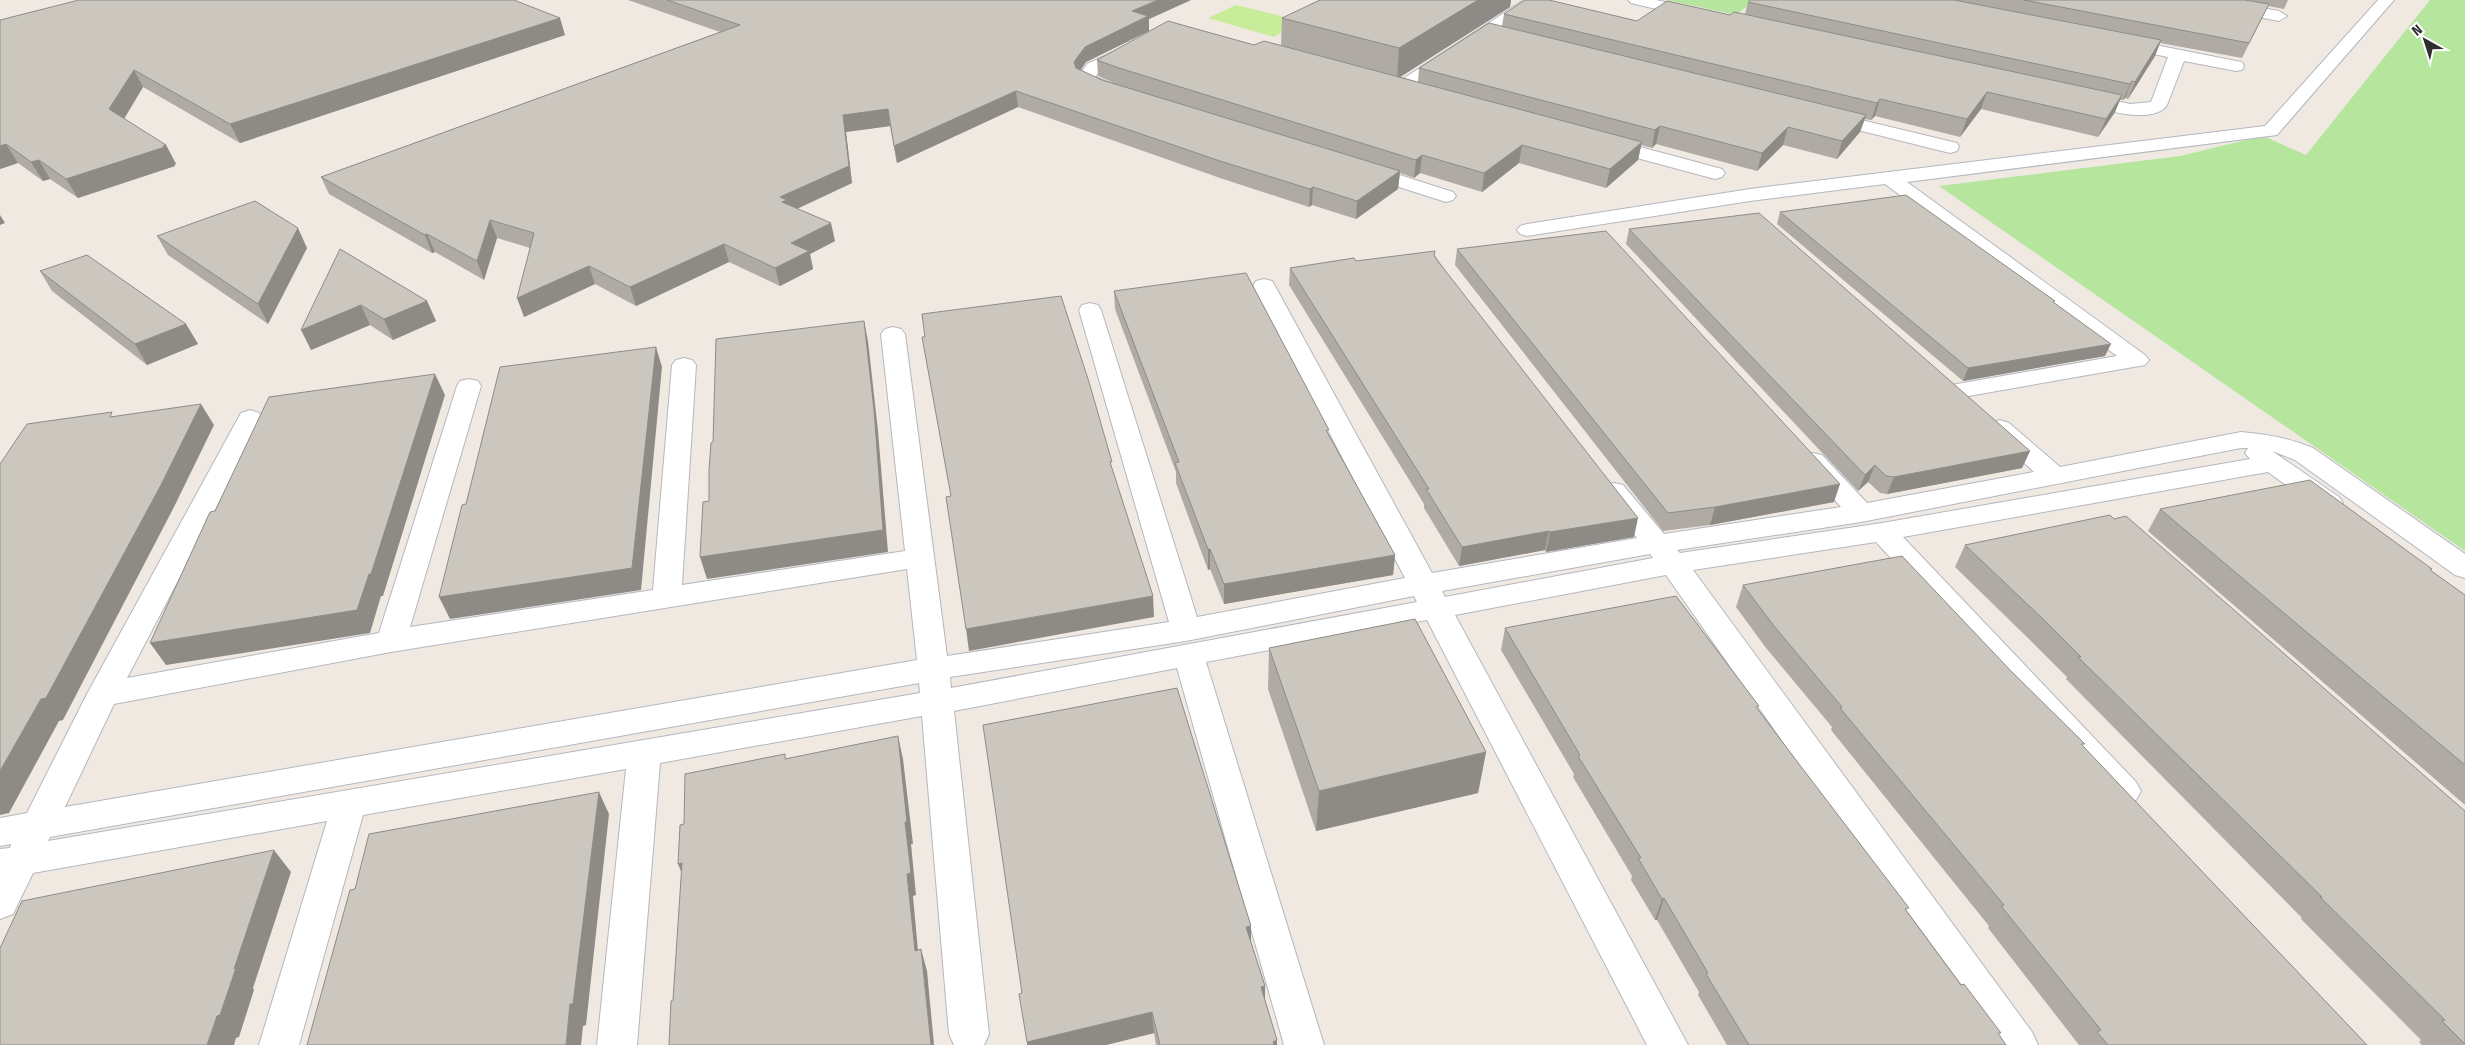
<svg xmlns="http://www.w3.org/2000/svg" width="2465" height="1045" font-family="'Fira Sans Condensed',sans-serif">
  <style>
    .green { fill: #b6e59e }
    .pitch { fill: #c9ec9a }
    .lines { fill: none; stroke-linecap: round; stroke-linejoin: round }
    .minor-casing { stroke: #b4b7c1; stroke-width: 2 }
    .minor { fill: #fff; fill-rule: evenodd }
    .wall { fill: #afaba4 }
    .shaded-wall { fill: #8e8b86 }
    .building { fill: #cbc7bf; stroke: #8e8b86 }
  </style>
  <rect width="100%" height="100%" fill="#efe9e1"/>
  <!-- green -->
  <g class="green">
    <path d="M 1667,0 L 1755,0 L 1736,15 Z"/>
    <path d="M 2430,0 L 2465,0 L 2465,551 L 1939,186 L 2180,156 L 2263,136 L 2306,155 Z"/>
  </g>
  <!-- pitch -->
  <path class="pitch" d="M 1236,5 L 1301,21 L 1274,37 L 1208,18 Z"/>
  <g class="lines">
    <defs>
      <g id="minor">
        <path d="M 1524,0 L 1542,0 L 1404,92 L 1392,92 L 1389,88 Z"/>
        <path d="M 1628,0 L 1656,0 L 1703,11 L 1706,14 L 1698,19 L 1631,3 Z"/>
        <path d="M 2187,0 L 2219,0 L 2279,11 L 2287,16 L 2279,21 L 2195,5 Z"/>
        <path d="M 2378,0 L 2394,0 L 2277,135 L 1907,182 L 2145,355 L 2149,360 L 2145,365 L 1957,398 L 1948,396 L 1945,391 L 1948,386 L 1957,384 L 2117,356 L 1885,184 L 1750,201 L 1527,236 L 1520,234 L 1517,230 L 1520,226 L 1527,224 L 1750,189 L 2265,126 Z"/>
        <path d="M 2120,38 L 2236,61 L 2242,62 L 2244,66 L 2242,70 L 2236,71 L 2184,61 L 2167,105 C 2152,127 2096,107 2075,102 L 2072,98 L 2075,94 L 2081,93 L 2130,104 L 2151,102 L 2168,57 L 2114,46 L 2112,43 Z"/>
        <path d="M 1131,44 L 1137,46 L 1139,49 L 1137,52 L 1099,72 L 1095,77 L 1120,87 L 1123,91 L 1120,95 L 1108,95 L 1079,83 L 1077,79 L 1087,64 Z"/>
        <path d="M 1828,112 L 1957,143 L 1959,147 L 1957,151 L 1950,153 L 1822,121 L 1819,117 L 1822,113 Z"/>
        <path d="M 1603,137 L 1722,169 L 1725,173 L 1722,177 L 1715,179 L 1596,147 L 1594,143 L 1596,139 Z"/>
        <path d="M 1362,163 L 1453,192 L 1456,196 L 1453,200 L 1446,202 L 1355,173 L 1352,169 L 1355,165 Z"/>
        <path d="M 1264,279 L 1272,281 L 1275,286 L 1432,573 L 1637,538 L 1601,491 L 1605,485 L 1614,483 L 1623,485 L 1664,534 L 1841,507 L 1800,461 L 1804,455 L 1813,453 L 1822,455 L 1867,503 L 2034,472 L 1987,428 L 1991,423 L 2000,420 L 2009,423 L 2060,467 L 2241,432 C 2266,434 2290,438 2313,448 L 2465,554 L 2465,578 L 2455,575 L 2295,460 L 2272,451 L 2339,497 L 2343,503 L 2339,509 L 2329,512 L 2319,509 L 2268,472 L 1903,537 L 2136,782 L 2141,791 L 2136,800 L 2124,804 L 2112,800 L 1876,542 L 1693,570 L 2032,1032 L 2038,1045 L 1995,1045 L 1666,575 L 1455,615 L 1688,1045 L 1647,1045 L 1427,620 L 1206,662 L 1324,1045 L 1284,1045 L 1177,668 L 954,711 L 989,1034 L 984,1045 L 954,1045 L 949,1034 L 922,716 L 660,763 L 637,1045 L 597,1045 L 626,769 L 363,815 L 299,1045 L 259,1045 L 327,821 L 33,873 L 13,914 L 0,919 L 0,849 L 10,848 L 11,844 L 0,846 L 0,818 L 27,813 L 87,694 L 241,413 L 250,410 L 259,413 L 263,418 L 127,678 L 379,633 L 457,386 L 460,381 L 469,379 L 478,381 L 481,386 L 410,627 L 653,590 L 672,365 L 676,360 L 684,358 L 692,360 L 696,365 L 682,585 L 905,551 L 881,334 L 885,329 L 893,327 L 901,329 L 905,334 L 947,656 L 1169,622 L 1079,310 L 1082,305 L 1090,303 L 1098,305 L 1101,310 L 1197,617 L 1405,578 L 1253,286 L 1256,281 ZM 2241,448 L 2248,448 L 2245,453 L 2250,459 L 1882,523 L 1680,553 L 1677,550 L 1861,522 ZM 1650,554 L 1653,558 L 1445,597 L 1442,591 ZM 907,569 L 917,660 L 65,807 L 114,704 L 391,652 ZM 1414,596 L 1417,602 L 951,688 L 950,677 L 1186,641 ZM 919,683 L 920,693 L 48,841 L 50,837 Z"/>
      </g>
    </defs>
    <!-- minor casing -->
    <use href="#minor" class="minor-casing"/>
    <!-- minor -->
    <use href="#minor" class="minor"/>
  </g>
  <!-- wall -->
  <g class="wall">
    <path d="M 628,0 L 1191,0 L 1149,19 L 1149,31 L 1086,62 L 1081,70 L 1102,80 L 1114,83 L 1098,76 L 1097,60 L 1254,45 L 1281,45 L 1282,18 L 1320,0 L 1511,0 L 1510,7 L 1400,77 L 1418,82 L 1419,68 L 1502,26 L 1504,14 L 1637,21 L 1745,14 L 1748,2 L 1750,0 L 2288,0 L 2284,9 L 2268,6 L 2242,58 L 2160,43 L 2155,56 L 2128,99 L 2125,98 L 2123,100 L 2120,100 L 2115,112 L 2098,137 L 1981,109 L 1960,137 L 1875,116 L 1871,120 L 1865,119 L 1860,132 L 1837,159 L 1783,145 L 1757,171 L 1656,144 L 1652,148 L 1641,145 L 1638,160 L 1606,188 L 1519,163 L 1482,192 L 1420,173 L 1414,178 L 1400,173 L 1398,189 L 1356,219 L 1312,205 L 1309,207 L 1220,178 L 1018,107 L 897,163 L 890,126 L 846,132 L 852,183 L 797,209 L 835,241 L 810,254 L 813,269 L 780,286 L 729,262 L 636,306 L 595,284 L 524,317 L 530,248 L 497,238 L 484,280 L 435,252 L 432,253 L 329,194 L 321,177 L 720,32 Z"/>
    <path d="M 0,20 L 565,35 L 240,143 L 143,87 L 124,119 L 166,145 L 176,164 L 174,165 L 175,166 L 78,198 L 50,179 L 43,181 L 18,163 L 0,169 Z"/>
    <path d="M 1780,212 L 2054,303 L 2105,356 L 1963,381 L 1777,224 Z"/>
    <path d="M 1629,229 L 2030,451 L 2022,468 L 1887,494 L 1880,493 L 1868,482 L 1858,491 L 1626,244 Z"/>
    <path d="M 157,236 L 307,248 L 268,324 L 168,255 Z"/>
    <path d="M 340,249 L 427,301 L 436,321 L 393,340 L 370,325 L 311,350 Z"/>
    <path d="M 1457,249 L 1834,502 L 1710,525 L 1663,531 L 1455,265 Z"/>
    <path d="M 1435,256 L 1634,537 L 1546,552 L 1545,550 L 1459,566 L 1424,508 L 1424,504 L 1289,285 L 1290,268 L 1356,261 Z"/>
    <path d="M 40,271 L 186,324 L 198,344 L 147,365 L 52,291 Z"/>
    <path d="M 1114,291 L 1329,435 L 1395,555 L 1393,575 L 1224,604 L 1210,569 L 1208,570 L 1176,483 L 1176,472 L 1115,309 Z"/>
    <path d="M 2160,509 L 2431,571 L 2465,595 L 2465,805 L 2148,531 Z"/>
    <path d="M 1965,545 L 2465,811 L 2465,1045 L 2422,1045 L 2419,1042 L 2421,1040 L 2301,919 L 2302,918 L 2066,679 L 2067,677 L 2030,640 L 1955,567 Z"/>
    <path d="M 1743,585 L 2083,747 L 2367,1045 L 2079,1045 L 1988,928 L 1989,926 L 1831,730 L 1832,727 L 1766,648 L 1736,607 Z"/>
    <path d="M 1505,628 L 1758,709 L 2006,1045 L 1727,1045 L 1698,995 L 1699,992 L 1657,920 L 1655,920 L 1631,880 L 1632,876 L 1573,777 L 1574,774 L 1501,650 Z"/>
    <path d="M 1269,648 L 1486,752 L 1478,793 L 1316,831 L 1268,689 Z"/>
    <path d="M 1251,926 L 1251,942 L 1265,986 L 1265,1000 L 1277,1040 L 1277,1045 L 1156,1045 L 1154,1033 L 1106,1045 Z"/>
  </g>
  <!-- shaded-wall -->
  <g class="shaded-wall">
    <path d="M 1158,0 L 1191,0 L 1149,19 L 1149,31 L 1086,62 L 1075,78 L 1074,62 L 1085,47 L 1132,11 Z"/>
    <path d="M 1478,0 L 1511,0 L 1510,7 L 1397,79 L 1399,48 Z"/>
    <path d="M 560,18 L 565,35 L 240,143 L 230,124 Z"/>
    <path d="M 2161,40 L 2155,56 L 2128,99 L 2135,82 Z"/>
    <path d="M 134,70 L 143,87 L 119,127 L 109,109 Z"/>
    <path d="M 2132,81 L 2125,98 L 2123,100 L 2130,84 Z"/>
    <path d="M 1016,91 L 1018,107 L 897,163 L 894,146 Z"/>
    <path d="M 1987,92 L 1981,109 L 1960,137 L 1967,119 Z"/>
    <path d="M 2122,95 L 2115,112 L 2098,137 L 2106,119 Z"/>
    <path d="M 1880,99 L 1875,116 L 1871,120 L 1877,103 Z"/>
    <path d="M 888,109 L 890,126 L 846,132 L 852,183 L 790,212 L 791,218 L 780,197 L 843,115 Z"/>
    <path d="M 1866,115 L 1860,132 L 1837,159 L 1842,141 Z"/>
    <path d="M 1660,126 L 1656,144 L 1652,148 L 1655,130 Z"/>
    <path d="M 1788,127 L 1783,145 L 1757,171 L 1762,153 Z"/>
    <path d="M 1642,142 L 1638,160 L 1606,188 L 1610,169 Z"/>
    <path d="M 6,144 L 18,163 L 0,169 L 0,146 Z"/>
    <path d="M 166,145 L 176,164 L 174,165 L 175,166 L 78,198 L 66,179 Z"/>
    <path d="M 1522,145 L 1519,163 L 1482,192 L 1484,173 Z"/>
    <path d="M 1422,155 L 1420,173 L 1414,178 L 1416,160 Z"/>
    <path d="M 39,160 L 50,179 L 43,181 L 31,162 Z"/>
    <path d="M 1400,171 L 1398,189 L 1356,219 L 1357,201 Z"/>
    <path d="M 1313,187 L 1312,205 L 1309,207 L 1310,189 Z"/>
    <path d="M 0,215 L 5,223 L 0,225 Z"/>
    <path d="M 490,220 L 497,238 L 484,280 L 477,261 Z"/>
    <path d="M 831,223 L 835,241 L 810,254 L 813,269 L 780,286 L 775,268 L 791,243 Z"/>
    <path d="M 298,228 L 307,248 L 268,324 L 258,304 Z"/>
    <path d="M 427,234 L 435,252 L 432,253 L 425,235 Z"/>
    <path d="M 724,244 L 729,262 L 636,306 L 630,287 Z"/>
    <path d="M 589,266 L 595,284 L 524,317 L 517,298 Z"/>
    <path d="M 427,301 L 436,321 L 393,340 L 384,319 Z"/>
    <path d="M 361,305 L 370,325 L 311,350 L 301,330 Z"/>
    <path d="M 864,321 L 868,341 L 878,431 L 888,552 L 707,579 L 700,557 Z"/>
    <path d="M 186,324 L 198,344 L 147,365 L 135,344 Z"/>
    <path d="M 2111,344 L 2105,356 L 1963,381 L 1968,368 Z"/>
    <path d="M 656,347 L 662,367 L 641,590 L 450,619 L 439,597 Z"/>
    <path d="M 435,374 L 445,395 L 383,596 L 381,596 L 370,633 L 166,665 L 150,643 L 369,574 Z"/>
    <path d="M 201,404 L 214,425 L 174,507 L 63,720 L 59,721 L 9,813 L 0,815 L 0,771 Z"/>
    <path d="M 2030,451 L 2022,468 L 1887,494 L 1894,477 Z"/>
    <path d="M 1875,465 L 1868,482 L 1858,491 L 1865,475 Z"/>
    <path d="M 1840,484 L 1834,502 L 1710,525 L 1715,507 Z"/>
    <path d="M 1638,518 L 1634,537 L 1546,552 L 1550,532 Z"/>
    <path d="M 1549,531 L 1545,550 L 1459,566 L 1462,547 Z"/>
    <path d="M 1208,549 L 1210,549 L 1210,569 L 1208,570 Z"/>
    <path d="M 1395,555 L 1393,575 L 1224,604 L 1224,584 Z"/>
    <path d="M 1153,596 L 1154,617 L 969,651 L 966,629 Z"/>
    <path d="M 898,736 L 903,759 L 913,844 L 911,844 L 916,895 L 913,896 L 920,973 L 915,951 L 907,874 L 905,822 Z"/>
    <path d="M 1486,752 L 1478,793 L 1316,831 L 1319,791 Z"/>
    <path d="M 599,792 L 609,814 L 586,1025 L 583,1026 L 581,1045 L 566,1045 L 570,1004 Z"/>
    <path d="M 274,850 L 291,872 L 253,988 L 254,990 L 239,1037 L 236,1038 L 234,1045 L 207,1045 Z"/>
    <path d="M 682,863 L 687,886 L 678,864 Z"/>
    <path d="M 1664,898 L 1657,920 L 1655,920 L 1662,899 Z"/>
    <path d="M 1251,926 L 1251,948 L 1246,927 Z"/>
    <path d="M 921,949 L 927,971 L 934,1045 L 931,1045 Z"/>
    <path d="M 1265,986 L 1265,1007 L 1261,987 Z"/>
    <path d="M 1152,1012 L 1154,1033 L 1106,1045 L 1027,1045 L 1027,1042 Z"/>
    <path d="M 1277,1040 L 1277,1045 L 1272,1045 L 1273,1042 Z"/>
  </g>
  <!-- building -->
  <g class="building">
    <path d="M 79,0 L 514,0 L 560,18 L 230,124 L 134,70 L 109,109 L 166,145 L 163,146 L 165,147 L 66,179 L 39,160 L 31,162 L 6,144 L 0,146 L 0,20 Z"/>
    <path d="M 667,0 L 1158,0 L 1132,11 L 1148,16 L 1085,47 L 1074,62 L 1076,68 L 1102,80 L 1400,171 L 1357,201 L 1313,187 L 1310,189 L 1220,161 L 1016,91 L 894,146 L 888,109 L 843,115 L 849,166 L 780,197 L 787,200 L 782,202 L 831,223 L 791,243 L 809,251 L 775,268 L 724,244 L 630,287 L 589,266 L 517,298 L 534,233 L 490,220 L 477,261 L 427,234 L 425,235 L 321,177 L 740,25 Z"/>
    <path d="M 1320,0 L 1478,0 L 1399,48 L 1282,18 Z"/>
    <path d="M 1525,0 L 1549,0 L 1637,21 L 1667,1 L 1730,15 L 1734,12 L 2122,95 L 2106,119 L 1987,92 L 1967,119 L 1880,99 L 1877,103 L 1504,14 Z"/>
    <path d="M 1750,0 L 1954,0 L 2161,40 L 2135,82 L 2132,81 L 2130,84 L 1748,2 Z"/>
    <path d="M 2024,0 L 2245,0 L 2269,4 L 2249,43 Z"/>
    <path d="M 1168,21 L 1254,45 L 1264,41 L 1642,142 L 1610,169 L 1522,145 L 1484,173 L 1422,155 L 1416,160 L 1116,67 L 1097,60 Z"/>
    <path d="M 1489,23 L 1866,115 L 1842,141 L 1788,127 L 1762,153 L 1660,126 L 1655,130 L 1419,68 Z"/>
    <path d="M 1906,195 L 2055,301 L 2053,302 L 2111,344 L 1968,368 L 1780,212 Z"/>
    <path d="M 255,201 L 298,228 L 258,304 L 157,236 Z"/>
    <path d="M 1759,213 L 2030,451 L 1894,477 L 1886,476 L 1875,465 L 1865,475 L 1629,229 Z"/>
    <path d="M 1606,231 L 1840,484 L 1715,507 L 1668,513 L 1457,249 Z"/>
    <path d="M 340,249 L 427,301 L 384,319 L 361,305 L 301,330 Z"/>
    <path d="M 1435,251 L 1434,255 L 1437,260 L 1638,518 L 1550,532 L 1549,531 L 1462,547 L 1426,489 L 1429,489 L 1290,268 L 1354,258 L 1356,261 Z"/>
    <path d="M 87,255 L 186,324 L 135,344 L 40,271 Z"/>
    <path d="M 1246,273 L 1329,430 L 1326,430 L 1395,555 L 1224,584 L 1210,549 L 1208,549 L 1175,463 L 1179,462 L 1114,291 Z"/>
    <path d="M 1061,296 L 1089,382 L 1112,462 L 1110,462 L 1153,596 L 966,629 L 946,497 L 951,496 L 922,337 L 925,337 L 922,314 Z"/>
    <path d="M 864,321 L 874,410 L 883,530 L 700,557 L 703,502 L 709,501 L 709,470 L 711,443 L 713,442 L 716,339 Z"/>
    <path d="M 656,347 L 632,568 L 439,597 L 462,505 L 466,504 L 500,367 Z"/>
    <path d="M 435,374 L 371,574 L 369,574 L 357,610 L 150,643 L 210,512 L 215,511 L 269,397 Z"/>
    <path d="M 201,404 L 161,485 L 46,698 L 41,699 L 0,771 L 0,464 L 27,424 L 112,412 L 110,417 Z"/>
    <path d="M 2310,480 L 2432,569 L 2430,570 L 2465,595 L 2465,765 L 2160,509 Z"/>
    <path d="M 2110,515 L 2114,519 L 2126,516 L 2465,811 L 2465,1044 L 2442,1021 L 2445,1020 L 2320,897 L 2322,897 L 2078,657 L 2081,657 L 2042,618 L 1965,545 Z"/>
    <path d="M 1902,556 L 2010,670 L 2085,744 L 2081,744 L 2367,1045 L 2108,1045 L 2097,1032 L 2101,1030 L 2001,906 L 2004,905 L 1840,708 L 1842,707 L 1774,626 L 1743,585 Z"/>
    <path d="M 1676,596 L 1759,706 L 1756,707 L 1799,764 L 1909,908 L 1905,909 L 1961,985 L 1964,984 L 2001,1033 L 1998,1033 L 2006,1045 L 1749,1045 L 1706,974 L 1708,973 L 1664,898 L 1662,899 L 1638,858 L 1641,858 L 1578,756 L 1580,755 L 1505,628 Z"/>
    <path d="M 1415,619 L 1486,752 L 1319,791 L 1269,648 Z"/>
    <path d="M 1177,688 L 1251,926 L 1246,927 L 1265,986 L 1261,987 L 1277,1040 L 1273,1042 L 1274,1045 L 1160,1045 L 1152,1012 L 1027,1042 L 1019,994 L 1022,993 L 983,725 Z"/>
    <path d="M 898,736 L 907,822 L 905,822 L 911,873 L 907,874 L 915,951 L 921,949 L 931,1045 L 669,1045 L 671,1001 L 673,1000 L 682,863 L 678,864 L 680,825 L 684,824 L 685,774 L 785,754 L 785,759 Z"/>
    <path d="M 599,792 L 573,1004 L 570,1004 L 566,1045 L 307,1045 L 350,890 L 355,889 L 369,834 Z"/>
    <path d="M 274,850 L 234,969 L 236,968 L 220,1015 L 217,1016 L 207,1045 L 0,1045 L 0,948 L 22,901 Z"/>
  </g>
  <!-- north arrow -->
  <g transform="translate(2425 40) rotate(321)" stroke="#ffffff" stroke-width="4" paint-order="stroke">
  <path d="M0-4L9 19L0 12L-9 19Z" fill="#2e2e2e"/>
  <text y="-8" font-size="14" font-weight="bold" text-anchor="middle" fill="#2e2e2e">N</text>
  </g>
</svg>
